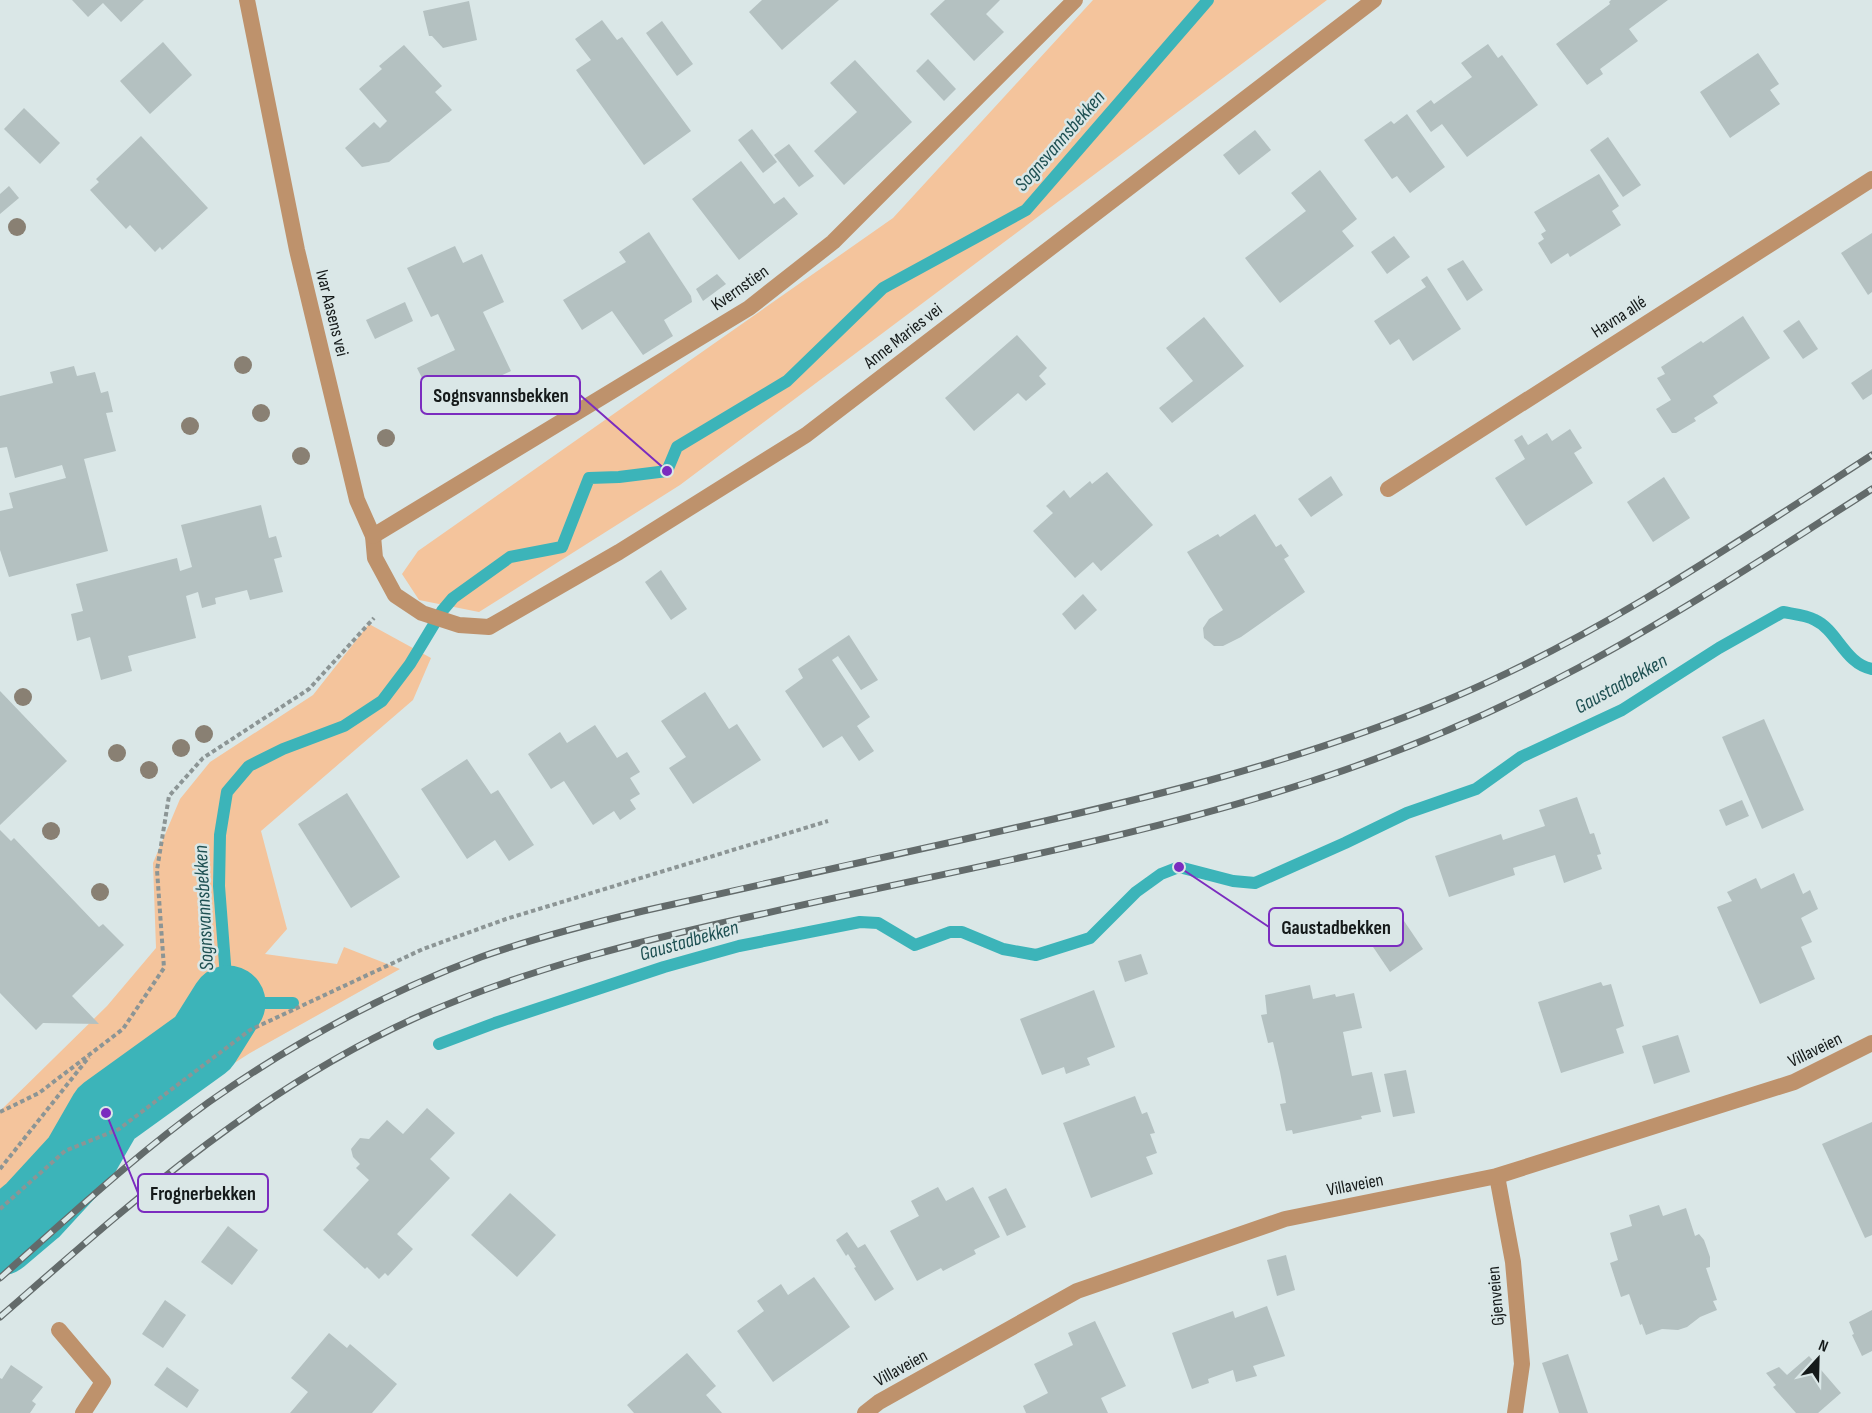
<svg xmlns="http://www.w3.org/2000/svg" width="1872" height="1413" font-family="'Sofia Sans Condensed',sans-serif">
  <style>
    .green { fill: #f4c49c }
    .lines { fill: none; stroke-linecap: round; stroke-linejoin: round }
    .stream { stroke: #3cb4b9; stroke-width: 12 }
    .river { stroke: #3cb4b9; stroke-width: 75 }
    .building { fill: #b4c1c1 }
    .path { stroke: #8c9595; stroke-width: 4; stroke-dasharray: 4.5 3; stroke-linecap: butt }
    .minor { stroke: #be926c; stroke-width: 16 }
    .rail-casing { stroke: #636b6b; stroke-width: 7 }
    .rail { stroke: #dae7e7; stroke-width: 4.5; stroke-dasharray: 14; stroke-linecap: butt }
    .tree { fill: #898073 }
    .labels { text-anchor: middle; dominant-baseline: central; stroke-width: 5; stroke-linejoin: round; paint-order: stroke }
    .street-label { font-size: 18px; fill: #151a1a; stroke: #dae7e7 }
    .water-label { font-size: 20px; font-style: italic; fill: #1e5052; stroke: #dae7e7 }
    .leader { fill: none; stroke: #7b2cbf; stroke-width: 2 }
    .callout-dot { fill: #7b2cbf; stroke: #dae7e7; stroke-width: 2 }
    .callout { fill: #dae7e7; stroke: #7b2cbf; stroke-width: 2 }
    .callout-label { font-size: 20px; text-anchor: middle; font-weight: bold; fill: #151a1a }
  </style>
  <rect width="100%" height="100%" fill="#dae7e7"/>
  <!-- green -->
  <g class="green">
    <path d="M 1093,0 L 1327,0 L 680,485 L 479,612 L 419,600 L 402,574 L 418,551 L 893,218 Z"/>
    <path d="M 369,624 L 431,658 L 413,700 L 261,831 L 287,929 L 265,954 L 337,964 L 344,947 L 400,969 L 250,1053 L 186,1094 L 82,1177 L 0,1249 L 0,1111 L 107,1006 L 156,948 L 153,863 L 180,799 L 210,762 L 313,695 Z"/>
  </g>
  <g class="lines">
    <!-- stream -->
    <g class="stream">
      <path d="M 293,1003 L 228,1003 L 219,886 L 220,835 L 227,792 L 249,766 L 283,749 L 344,726 L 382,701 L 410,664 L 442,611 L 453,598 L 510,557 L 562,547 L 589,478 L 619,477 L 667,471 L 677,447 L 787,381 L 883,288 L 1026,210 L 1208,0"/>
      <path d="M 439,1044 L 495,1023 L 664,967 L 739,946 L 860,922 L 878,923 L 915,945 L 950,932 L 962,932 L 1003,949 L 1036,955 L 1090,938 L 1136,892 L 1161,874 L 1179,867 L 1233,881 L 1255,883 L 1345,843 L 1407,813 L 1476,789 L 1521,757 L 1622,710 L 1719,648 L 1783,612 C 1793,614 1806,615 1815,620 C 1837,630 1845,664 1872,669"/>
    </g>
    <!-- river -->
    <path class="river" d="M 0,1238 L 33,1210 L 79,1160 L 106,1113 L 203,1043 L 228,1003"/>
  </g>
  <!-- building -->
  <g class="building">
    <path d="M 72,0 L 144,0 L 121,22 L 103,3 L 88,17 Z"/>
    <path d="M 762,0 L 839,0 L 782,50 L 749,12 Z"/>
    <path d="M 945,0 L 1000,0 L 986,14 L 1004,32 L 974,61 L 930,14 Z"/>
    <path d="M 1611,0 L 1668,0 L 1629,29 L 1638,41 L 1600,69 L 1603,74 L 1587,85 L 1556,44 L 1610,4 L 1609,2 Z"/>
    <path d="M 469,1 L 477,40 L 443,48 L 432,36 L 429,36 L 423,11 Z"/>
    <path d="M 602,20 L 617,40 L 622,37 L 691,131 L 644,165 L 576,70 L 591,60 L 575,39 Z"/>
    <path d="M 662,21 L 693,64 L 677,76 L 646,33 Z"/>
    <path d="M 163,42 L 192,75 L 150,114 L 120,81 Z"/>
    <path d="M 1488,44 L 1498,58 L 1502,55 L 1538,105 L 1467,157 L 1442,124 L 1431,132 L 1416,111 L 1431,100 L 1434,104 L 1472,77 L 1461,63 Z"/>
    <path d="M 404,45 L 442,86 L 435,92 L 452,110 L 389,162 L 362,167 L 345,148 L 374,122 L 380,128 L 387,121 L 359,89 L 382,69 L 379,66 Z"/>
    <path d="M 1758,53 L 1779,84 L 1770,90 L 1780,104 L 1730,138 L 1700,92 Z"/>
    <path d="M 928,59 L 956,89 L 944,101 L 916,71 Z"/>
    <path d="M 855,60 L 912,122 L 844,185 L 814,151 L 857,112 L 830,83 Z"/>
    <path d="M 24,108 L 60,143 L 40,164 L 4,129 Z"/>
    <path d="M 1407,114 L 1445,167 L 1410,193 L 1397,176 L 1392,179 L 1364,140 L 1391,121 L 1394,124 Z"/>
    <path d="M 752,129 L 777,162 L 763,173 L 738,140 Z"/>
    <path d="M 1255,130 L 1271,150 L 1239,175 L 1223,155 Z"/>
    <path d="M 141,136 L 208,208 L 162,250 L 160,247 L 155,252 L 130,225 L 126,229 L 90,190 L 99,182 L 96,179 Z"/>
    <path d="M 1608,137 L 1641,185 L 1623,197 L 1590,150 Z"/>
    <path d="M 789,144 L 814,176 L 799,187 L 774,155 Z"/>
    <path d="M 741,161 L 774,204 L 784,197 L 798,214 L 739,260 L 692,199 Z"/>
    <path d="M 1320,170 L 1357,219 L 1342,231 L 1354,246 L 1280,303 L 1245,258 L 1306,211 L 1291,193 Z"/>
    <path d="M 1599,174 L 1619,206 L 1612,211 L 1621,225 L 1570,257 L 1568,253 L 1551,264 L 1538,243 L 1544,239 L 1541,234 L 1546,231 L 1534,212 Z"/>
    <path d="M 9,186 L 19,198 L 0,214 L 0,194 Z"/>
    <path d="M 649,232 L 691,296 L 692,302 L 664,320 L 673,336 L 643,355 L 612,311 L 582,330 L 563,300 L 626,262 L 619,252 Z"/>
    <path d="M 1872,233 L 1872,292 L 1868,295 L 1841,253 Z"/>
    <path d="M 1394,236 L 1410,257 L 1387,274 L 1371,252 Z"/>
    <path d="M 455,246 L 463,263 L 482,254 L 504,302 L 483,312 L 511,371 L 474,388 L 472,385 L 434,402 L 417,368 L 455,350 L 438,314 L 431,317 L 407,268 Z"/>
    <path d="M 1463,260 L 1483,290 L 1467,301 L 1447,269 Z"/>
    <path d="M 717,274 L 726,284 L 703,301 L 696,289 Z"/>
    <path d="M 1427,276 L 1461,329 L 1413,361 L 1399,339 L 1390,345 L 1374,321 L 1426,287 L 1421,280 Z"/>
    <path d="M 405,302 L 413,321 L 375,339 L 366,320 Z"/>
    <path d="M 1743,316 L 1770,358 L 1713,396 L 1718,403 L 1694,418 L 1696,421 L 1676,433 L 1672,433 L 1656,409 L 1671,400 L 1657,378 L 1665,374 L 1661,367 L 1701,341 L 1703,343 Z"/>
    <path d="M 1204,317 L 1244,366 L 1172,423 L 1159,408 L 1193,381 L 1166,348 Z"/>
    <path d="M 1799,320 L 1818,349 L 1803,359 L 1783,331 Z"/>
    <path d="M 1017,335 L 1047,368 L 1039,376 L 1046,384 L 1026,401 L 1018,393 L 974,431 L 945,398 Z"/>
    <path d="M 74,366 L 77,376 L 95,372 L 101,393 L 108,391 L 113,412 L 106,413 L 116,451 L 84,459 L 108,551 L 9,577 L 0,550 L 0,511 L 13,508 L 9,493 L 66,478 L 62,465 L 15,478 L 7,447 L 0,448 L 0,396 L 53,383 L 50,372 Z"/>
    <path d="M 1872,369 L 1872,394 L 1863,400 L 1851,383 Z"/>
    <path d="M 1570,429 L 1582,448 L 1574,453 L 1593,483 L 1526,526 L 1495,478 L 1525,459 L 1514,440 L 1522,435 L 1528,445 L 1547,433 L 1552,441 Z"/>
    <path d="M 1107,472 L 1153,525 L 1101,571 L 1093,562 L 1075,578 L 1033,531 L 1053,513 L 1046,506 L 1064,490 L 1070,498 L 1090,481 L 1092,484 Z"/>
    <path d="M 1331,476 L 1343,495 L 1311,517 L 1298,499 Z"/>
    <path d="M 1664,477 L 1690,518 L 1653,542 L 1627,502 Z"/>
    <path d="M 261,505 L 269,538 L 276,536 L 282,557 L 274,559 L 283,592 L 250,600 L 247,590 L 215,598 L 216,604 L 202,608 L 198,592 L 186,596 L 196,638 L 128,656 L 132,671 L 101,680 L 90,637 L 77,641 L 71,614 L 83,611 L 76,584 L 177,558 L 180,571 L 192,567 L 181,525 Z"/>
    <path d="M 1255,514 L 1276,547 L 1281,544 L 1289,556 L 1284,559 L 1305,592 L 1241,637 L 1223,646 L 1214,646 L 1204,638 L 1203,628 L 1209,619 L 1223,610 L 1187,552 L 1218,534 L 1220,537 Z"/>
    <path d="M 661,570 L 687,609 L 671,620 L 645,582 Z"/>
    <path d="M 1083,594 L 1097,610 L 1075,630 L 1062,614 Z"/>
    <path d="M 849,635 L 878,680 L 861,690 L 838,656 L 832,660 L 870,717 L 857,726 L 874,751 L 859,761 L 842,736 L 823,748 L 785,691 L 803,678 L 798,669 Z"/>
    <path d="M 0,691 L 67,761 L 0,825 Z"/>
    <path d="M 705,692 L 729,729 L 737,724 L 761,760 L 693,804 L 669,768 L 686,757 L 661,721 Z"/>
    <path d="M 1764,719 L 1804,810 L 1762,829 L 1722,737 Z"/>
    <path d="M 595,725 L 617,758 L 627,752 L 640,772 L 630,778 L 640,794 L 630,800 L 636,809 L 620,820 L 614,811 L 593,825 L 564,781 L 551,789 L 528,754 L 560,732 L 567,743 Z"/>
    <path d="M 467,759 L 491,794 L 498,790 L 534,845 L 509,861 L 495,840 L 467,859 L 421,789 Z"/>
    <path d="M 347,793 L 400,877 L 351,908 L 298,824 Z"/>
    <path d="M 1577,797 L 1590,834 L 1594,833 L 1601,854 L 1597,855 L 1602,869 L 1564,883 L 1555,855 L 1513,868 L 1515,875 L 1449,897 L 1435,856 L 1501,834 L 1503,840 L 1545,826 L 1539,810 Z"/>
    <path d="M 1742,800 L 1749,816 L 1726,826 L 1719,810 Z"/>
    <path d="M 0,830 L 11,841 L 14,838 L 99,927 L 103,924 L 124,945 L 72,996 L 99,1024 L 43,1023 L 36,1030 L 0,993 Z"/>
    <path d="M 1794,873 L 1803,894 L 1810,890 L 1818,909 L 1801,918 L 1812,942 L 1801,947 L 1815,979 L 1760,1004 L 1717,907 L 1732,901 L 1727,892 L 1756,878 L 1761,889 Z"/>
    <path d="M 1400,915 L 1423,949 L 1390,972 L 1367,938 Z"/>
    <path d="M 1141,954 L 1148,974 L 1125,982 L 1118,961 Z"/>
    <path d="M 1601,982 L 1603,986 L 1611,984 L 1624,1026 L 1616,1029 L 1624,1053 L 1561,1073 L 1538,1002 Z"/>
    <path d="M 1310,985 L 1313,999 L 1335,994 L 1336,997 L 1354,993 L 1362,1028 L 1343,1032 L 1352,1076 L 1372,1072 L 1381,1112 L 1361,1116 L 1362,1119 L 1293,1134 L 1292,1130 L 1286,1131 L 1280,1104 L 1286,1103 L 1280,1072 L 1273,1042 L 1268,1043 L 1261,1015 L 1267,1014 L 1265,995 Z"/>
    <path d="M 1094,990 L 1115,1047 L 1087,1058 L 1090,1065 L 1066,1074 L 1064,1067 L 1042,1075 L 1020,1019 Z"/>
    <path d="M 1678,1035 L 1690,1072 L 1654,1084 L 1642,1046 Z"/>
    <path d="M 1406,1070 L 1415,1113 L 1393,1117 L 1384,1074 Z"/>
    <path d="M 1135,1096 L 1142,1114 L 1147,1112 L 1155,1133 L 1150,1134 L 1157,1153 L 1146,1157 L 1153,1174 L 1091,1198 L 1063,1123 Z"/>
    <path d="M 427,1108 L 455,1133 L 430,1159 L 450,1178 L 397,1234 L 413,1249 L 388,1276 L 385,1273 L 379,1279 L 367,1267 L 365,1269 L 323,1230 L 369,1180 L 356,1168 L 360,1164 L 353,1157 L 351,1149 L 360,1138 L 369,1139 L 387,1120 L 403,1134 Z"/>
    <path d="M 1872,1122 L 1872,1235 L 1865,1238 L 1822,1144 Z"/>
    <path d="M 938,1187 L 946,1201 L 973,1187 L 1000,1237 L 974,1250 L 976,1254 L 943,1271 L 941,1268 L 917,1281 L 890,1231 L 919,1216 L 911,1201 Z"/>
    <path d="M 1006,1188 L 1026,1227 L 1007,1236 L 988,1197 Z"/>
    <path d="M 510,1193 L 556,1235 L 517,1277 L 471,1235 Z"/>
    <path d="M 1659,1205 L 1663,1216 L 1686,1208 L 1695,1236 L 1699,1234 L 1704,1240 L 1710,1257 L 1710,1267 L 1706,1268 L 1717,1300 L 1713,1301 L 1717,1310 L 1700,1317 L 1687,1327 L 1678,1330 L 1662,1329 L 1646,1335 L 1642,1324 L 1640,1325 L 1629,1294 L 1621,1297 L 1610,1263 L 1618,1260 L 1610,1233 L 1632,1226 L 1629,1215 Z"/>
    <path d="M 228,1226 L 258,1250 L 232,1285 L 201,1262 Z"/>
    <path d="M 847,1232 L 858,1248 L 865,1244 L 894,1289 L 875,1301 L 854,1268 L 856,1267 L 848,1254 L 846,1256 L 836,1240 Z"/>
    <path d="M 1286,1255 L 1295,1290 L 1277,1296 L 1267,1260 Z"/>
    <path d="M 814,1277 L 850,1327 L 773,1382 L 737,1331 L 764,1311 L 757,1301 L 781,1284 L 788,1295 Z"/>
    <path d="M 165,1300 L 186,1315 L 163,1348 L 142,1334 Z"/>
    <path d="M 1267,1306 L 1285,1356 L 1253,1366 L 1257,1376 L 1236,1382 L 1233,1370 L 1208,1379 L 1209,1383 L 1192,1389 L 1172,1333 L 1233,1311 L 1235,1318 Z"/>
    <path d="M 1872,1310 L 1872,1351 L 1862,1356 L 1852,1335 L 1854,1334 L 1849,1322 Z"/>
    <path d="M 1095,1321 L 1126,1386 L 1101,1398 L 1108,1413 L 1026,1413 L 1023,1406 L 1048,1393 L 1034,1364 L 1073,1345 L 1068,1333 Z"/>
    <path d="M 329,1333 L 347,1348 L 350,1344 L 397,1384 L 372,1413 L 290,1413 L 308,1392 L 291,1378 Z"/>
    <path d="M 687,1353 L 716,1386 L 706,1395 L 722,1413 L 634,1413 L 627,1405 Z"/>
    <path d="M 1568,1354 L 1588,1413 L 1559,1413 L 1542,1363 Z"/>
    <path d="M 1809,1356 L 1841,1393 L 1818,1413 L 1796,1413 L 1773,1387 L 1776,1385 L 1766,1373 L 1779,1367 L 1787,1375 Z"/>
    <path d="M 11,1365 L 43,1387 L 32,1401 L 36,1404 L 30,1413 L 0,1413 L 0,1378 L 2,1379 Z"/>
    <path d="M 167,1367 L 199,1390 L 187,1408 L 154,1385 Z"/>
  </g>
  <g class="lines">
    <!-- path -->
    <g class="path">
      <path d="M 0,1112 L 39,1093 L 123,1029 L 164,968 L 157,870 L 169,796 L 203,758 L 309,689 L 374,618"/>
      <path d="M 0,1169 L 89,1057"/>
      <path d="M 0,1209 L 65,1151 L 119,1129 L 250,1030 L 423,949 L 506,919 L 828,821"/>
    </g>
    <!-- minor -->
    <g class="minor">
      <path d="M 247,0 L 297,250 L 357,500 L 373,536 L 375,558 L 395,595 L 422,613 L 459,625 L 489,627 L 619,552 L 806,435 L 1374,0"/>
      <path d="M 1388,489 L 1872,179"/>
      <path d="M 373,536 L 749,308 L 833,242 L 1075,0"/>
      <path d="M 1497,1176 L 1513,1262 L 1522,1364 L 1515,1413"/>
      <path d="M 59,1330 L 103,1382 L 83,1413"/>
      <path d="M 865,1413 L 879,1402 L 1077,1291 L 1285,1219 L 1497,1176 L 1794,1082 L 1872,1043"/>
    </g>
    <defs>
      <g id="rail">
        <path d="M 0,1278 C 68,1218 135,1155 209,1102 C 293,1043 385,993 481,957 C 534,938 589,924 643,911 C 749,887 855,863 961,840 C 1128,803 1294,765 1452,698 C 1601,635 1737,542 1872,455"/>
        <path d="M 0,1317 C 132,1202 252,1093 413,1019 C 524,969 643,940 762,914 C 945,872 1131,840 1309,782 C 1402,752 1492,714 1578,668 C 1679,614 1775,551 1872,489"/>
      </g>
    </defs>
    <!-- rail casing -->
    <use href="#rail" class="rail-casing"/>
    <!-- rail -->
    <use href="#rail" class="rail"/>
  </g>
  <!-- trees -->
  <g class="tree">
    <circle cx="17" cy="227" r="9"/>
    <circle cx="243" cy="365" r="9"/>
    <circle cx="261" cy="413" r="9"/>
    <circle cx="190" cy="426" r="9"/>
    <circle cx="386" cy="438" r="9"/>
    <circle cx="301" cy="456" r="9"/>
    <circle cx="23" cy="697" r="9"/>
    <circle cx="204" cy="734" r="9"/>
    <circle cx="181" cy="748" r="9"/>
    <circle cx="117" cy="753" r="9"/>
    <circle cx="149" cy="770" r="9"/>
    <circle cx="51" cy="831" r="9"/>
    <circle cx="100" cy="892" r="9"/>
  </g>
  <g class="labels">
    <!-- street labels -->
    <g class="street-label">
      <text transform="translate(740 288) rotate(-35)">Kvernstien</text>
      <text transform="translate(332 313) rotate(76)">Ivar Aasens vei</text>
      <text transform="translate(1619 317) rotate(-33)">Havna allé</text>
      <text transform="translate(903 336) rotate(-38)">Anne Maries vei</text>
      <text transform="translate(1815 1050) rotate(-26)">Villaveien</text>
      <text transform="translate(1355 1185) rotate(-11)">Villaveien</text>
      <text transform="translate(1496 1296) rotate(-95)">Gjenveien</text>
      <text transform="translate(901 1368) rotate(-29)">Villaveien</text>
    </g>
    <!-- water labels -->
    <g class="water-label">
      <text transform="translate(1060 141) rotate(-49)">Sognsvannsbekken</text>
      <text transform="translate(1621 684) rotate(-29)">Gaustadbekken</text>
      <text transform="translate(204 908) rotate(-93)">Sognsvannsbekken</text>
      <text transform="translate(689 941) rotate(-16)">Gaustadbekken</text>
    </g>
  </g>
  <!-- callouts -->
  <path class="leader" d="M667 471L580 395M1179 867L1269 927M106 1113L138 1193"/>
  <g class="callout-dot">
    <circle cx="667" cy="471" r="6"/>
    <circle cx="1179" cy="867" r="6"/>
    <circle cx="106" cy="1113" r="6"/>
  </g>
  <g class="callout">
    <rect x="421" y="376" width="159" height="38" rx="6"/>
    <rect x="1269" y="908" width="134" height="38" rx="6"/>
    <rect x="138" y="1174" width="130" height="38" rx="6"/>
  </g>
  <g class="callout-label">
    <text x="501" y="402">Sognsvannsbekken</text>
    <text x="1336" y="934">Gaustadbekken</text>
    <text x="203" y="1200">Frognerbekken</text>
  </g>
  <!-- north arrow -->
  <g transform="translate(1818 1359) rotate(22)" stroke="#dae7e7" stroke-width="4.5" paint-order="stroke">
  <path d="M0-4.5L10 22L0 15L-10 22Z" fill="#151a1a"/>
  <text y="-9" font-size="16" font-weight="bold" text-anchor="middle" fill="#151a1a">N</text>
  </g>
</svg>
